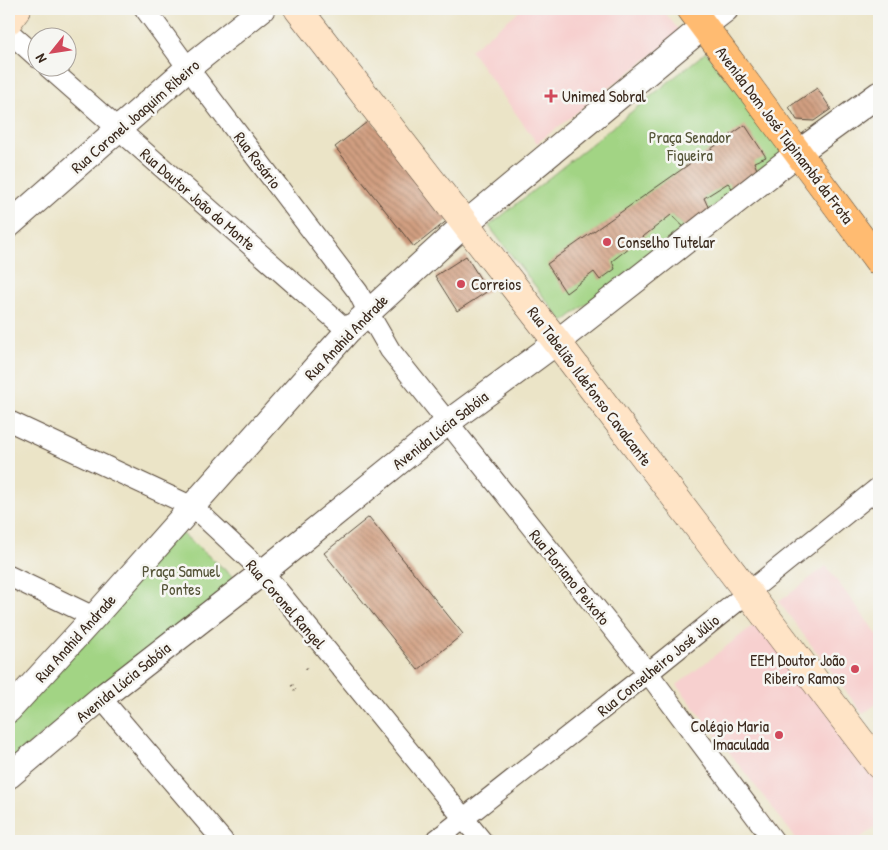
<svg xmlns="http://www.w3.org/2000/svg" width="888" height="850" font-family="'Patrick Hand',sans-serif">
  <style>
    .built { fill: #f7d0cf }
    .park { fill: #a2d484; stroke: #6e7f51 }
    .building { fill: url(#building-back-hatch) }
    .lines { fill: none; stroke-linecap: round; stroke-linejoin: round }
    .minor-casing { stroke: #554637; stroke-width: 22 }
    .tertiary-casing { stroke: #554637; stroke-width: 27 }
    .secondary-casing { stroke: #554637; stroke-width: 29 }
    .primary-casing { stroke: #554637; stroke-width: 29 }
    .path { stroke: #554637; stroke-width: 3; stroke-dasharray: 1 4; stroke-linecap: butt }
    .minor { stroke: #fff; stroke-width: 20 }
    .tertiary { stroke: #fff; stroke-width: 25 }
    .secondary { stroke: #ffe4c6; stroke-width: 28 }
    .primary { stroke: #ffbb71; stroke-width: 28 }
    .poi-dot { fill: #d1495b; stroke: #f6f6f2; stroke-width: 2 }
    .labels { text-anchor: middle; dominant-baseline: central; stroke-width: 5; stroke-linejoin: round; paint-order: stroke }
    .poi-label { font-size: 16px; fill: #3b2a1e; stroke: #f6f6f2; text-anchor: start }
    .street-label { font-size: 16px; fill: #3b2a1e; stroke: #f6f6f2 }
    .park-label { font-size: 16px; fill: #555438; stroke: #f6f6f2 }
  </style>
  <defs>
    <pattern id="building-back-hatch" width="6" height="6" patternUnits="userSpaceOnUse" patternTransform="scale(1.25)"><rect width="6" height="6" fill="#d19f81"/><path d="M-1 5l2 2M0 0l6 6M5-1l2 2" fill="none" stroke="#ab8269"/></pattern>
  </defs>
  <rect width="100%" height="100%" fill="#f6f6f2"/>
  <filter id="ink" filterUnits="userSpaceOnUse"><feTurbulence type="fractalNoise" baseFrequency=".02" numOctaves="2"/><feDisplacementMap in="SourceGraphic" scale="10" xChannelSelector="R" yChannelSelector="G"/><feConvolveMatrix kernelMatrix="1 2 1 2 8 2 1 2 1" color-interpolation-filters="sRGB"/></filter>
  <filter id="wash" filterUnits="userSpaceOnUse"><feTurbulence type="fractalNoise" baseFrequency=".0096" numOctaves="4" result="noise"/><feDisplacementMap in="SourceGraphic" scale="20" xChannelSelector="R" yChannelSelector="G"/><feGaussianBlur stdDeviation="1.12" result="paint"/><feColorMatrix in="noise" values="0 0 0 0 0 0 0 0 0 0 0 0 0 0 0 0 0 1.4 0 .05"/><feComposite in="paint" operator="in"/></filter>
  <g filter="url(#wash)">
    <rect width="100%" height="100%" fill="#ebe4c7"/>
    <!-- built -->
    <g class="built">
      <path d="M 522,9 L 662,9 L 681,33 L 537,143 L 470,50 Z"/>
      <path d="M 826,566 L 879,637 L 879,702 L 863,714 L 779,602 Z"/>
      <path d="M 760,620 L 879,784 L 879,824 L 856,841 L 798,841 L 677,685 Z"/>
    </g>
    <!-- park -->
    <g class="park">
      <path d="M 706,52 L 786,151 L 563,322 L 489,226 Z"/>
      <path d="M 178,530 L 237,580 L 9,761 L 9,726 Z"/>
    </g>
    <g id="blocks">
      <!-- building -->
      <g class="building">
        <path d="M 817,88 L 831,109 L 814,121 L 797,120 L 789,107 Z"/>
        <path d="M 371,119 L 449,219 L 414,247 L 335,147 Z"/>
        <path d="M 745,125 L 766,157 L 754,162 L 758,172 L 735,192 L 728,183 L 704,198 L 710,211 L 686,229 L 671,215 L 612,261 L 615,269 L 600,280 L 594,272 L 566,293 L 547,264 Z"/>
        <path d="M 466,256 L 488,291 L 457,311 L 435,276 Z"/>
        <path d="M 369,517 L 463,634 L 418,670 L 324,553 Z"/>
      </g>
    </g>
  </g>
  <g filter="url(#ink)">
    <use href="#blocks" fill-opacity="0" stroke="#554637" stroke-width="1"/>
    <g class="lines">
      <defs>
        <g id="minor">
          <path d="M 145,9 L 188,68 L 358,292 L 368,312 L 390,350 L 648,673 L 774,841"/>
          <path d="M 9,32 L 38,58"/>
          <path d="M 49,68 L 348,331"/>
          <path d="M 9,421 L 193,507 L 263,572 L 482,841"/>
          <path d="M 9,576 L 94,617"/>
          <path d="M 101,698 L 223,841"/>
          <path d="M 435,841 L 648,673 L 879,487"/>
        </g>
        <g id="tertiary">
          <path d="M 9,225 L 188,68 L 262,9"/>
          <path d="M 9,710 L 94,617 L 348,331 L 465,224 L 704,26 L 726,9"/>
          <path d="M 9,776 L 101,698 L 263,572 L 447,423 L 557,342 L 798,153 L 879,94"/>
        </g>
        <g id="secondary">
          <path d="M 298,9 L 557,342 L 879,765"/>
          <path d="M 9,20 L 17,9"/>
        </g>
        <path id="primary" d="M 691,9 L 879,262"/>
      </defs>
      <!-- minor casing -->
      <use href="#minor" class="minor-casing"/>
      <!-- tertiary casing -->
      <use href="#tertiary" class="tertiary-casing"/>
      <!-- secondary casing -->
      <use href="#secondary" class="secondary-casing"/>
      <!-- primary casing -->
      <use href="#primary" class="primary-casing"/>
      <!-- path -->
      <g class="path">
        <path d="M 306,668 L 309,671"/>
        <path d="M 292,685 L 295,690"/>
      </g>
      <!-- minor -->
      <use href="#minor" class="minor"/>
      <!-- tertiary -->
      <use href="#tertiary" class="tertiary"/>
      <!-- secondary -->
      <use href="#secondary" class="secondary"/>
      <!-- primary -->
      <use href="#primary" class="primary"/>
    </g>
  </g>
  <!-- markers -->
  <g class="poi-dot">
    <path d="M548.5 88.5h5v5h5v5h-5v5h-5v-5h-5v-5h5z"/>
    <circle cx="607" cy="242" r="5"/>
    <circle cx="461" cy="284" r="5"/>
    <circle cx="855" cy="669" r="5"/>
    <circle cx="779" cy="735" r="5"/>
  </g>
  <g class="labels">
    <!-- poi labels -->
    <g class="poi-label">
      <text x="562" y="96">Unimed Sobral</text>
      <text x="617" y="242">Conselho Tutelar</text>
      <text x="471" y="284">Correios</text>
      <text x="845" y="660" text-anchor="end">EEM Doutor João<tspan x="845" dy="18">Ribeiro Ramos</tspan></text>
      <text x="769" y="726" text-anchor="end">Colégio Maria<tspan x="769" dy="18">Imaculada</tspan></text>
    </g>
    <!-- street labels -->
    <g class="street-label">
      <text transform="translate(135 116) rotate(-41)">Rua Coronel Joaquim Ribeiro</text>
      <text transform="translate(785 135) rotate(53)">Avenida Dom José Tupinambá da Frota</text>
      <text transform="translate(258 160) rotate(53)">Rua Rosário</text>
      <text transform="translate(198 199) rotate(41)">Rua Doutor João do Monte</text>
      <text transform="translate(346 337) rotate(-46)">Rua Anahid Andrade</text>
      <text transform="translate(590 386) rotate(53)">Rua Tabelião Ildefonso Cavalcante</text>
      <text transform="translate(440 430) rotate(-38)">Avenida Lúcia Sabóia</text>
      <text transform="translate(570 577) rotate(51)">Rua Floriano Peixoto</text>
      <text transform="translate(286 604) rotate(49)">Rua Coronel Rangel</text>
      <text transform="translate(75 638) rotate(-48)">Rua Anahid Andrade</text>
      <text transform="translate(658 665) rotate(-39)">Rua Conselheiro José Júlio</text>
      <text transform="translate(123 682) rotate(-39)">Avenida Lúcia Sabóia</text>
    </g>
    <!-- park labels -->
    <g class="park-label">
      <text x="690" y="137">Praça Senador<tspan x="690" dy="18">Figueira</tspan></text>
      <text x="181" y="571">Praça Samuel<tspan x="181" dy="18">Pontes</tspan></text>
    </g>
  </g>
  <!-- margin -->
  <rect width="888" height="850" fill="none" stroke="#f6f6f2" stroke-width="30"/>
  <!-- north arrow -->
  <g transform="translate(52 52) rotate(240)"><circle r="24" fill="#f6f6f2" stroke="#aba49d"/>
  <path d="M0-4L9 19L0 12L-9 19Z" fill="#d1495b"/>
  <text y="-8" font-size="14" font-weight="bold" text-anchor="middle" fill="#3b2a1e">N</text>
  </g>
</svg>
